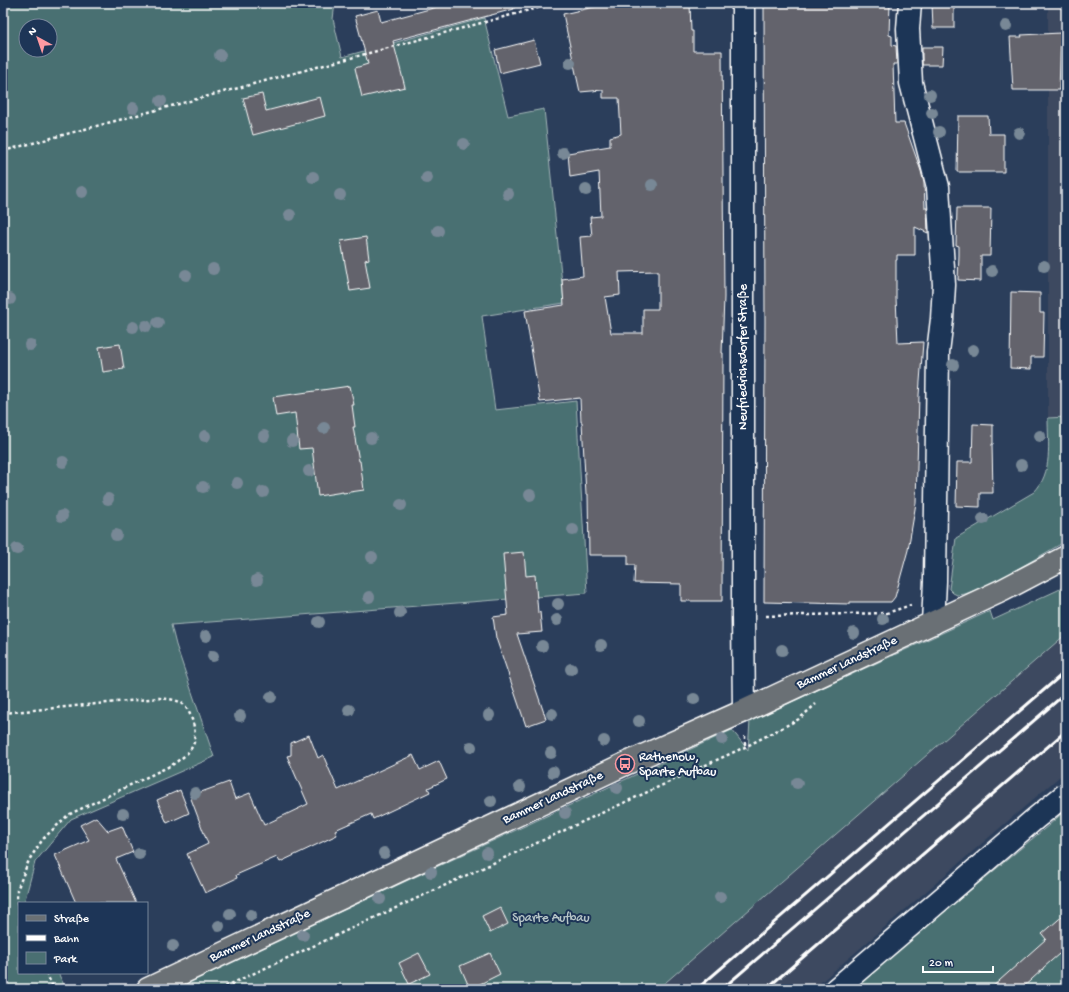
<svg xmlns="http://www.w3.org/2000/svg" width="1069" height="992" font-family="'Gochi Hand',sans-serif">
  <style>
    .built { fill: #3c4960 }
    .green { fill: #4a6f72; stroke: #a4b7b8; fill-rule: evenodd }
    .building { fill: #63646c; stroke: #fff; fill-rule: evenodd }
    .lines { fill: none; stroke-linecap: round; stroke-linejoin: round }
    .minor-casing { stroke: #fff; stroke-width: 25 }
    .major-casing { stroke: #fff; stroke-width: 25 }
    .path { stroke: #fff; stroke-width: 2.5; stroke-dasharray: 3 3; stroke-linecap: butt }
    .minor { stroke: #1d3557; stroke-width: 22 }
    .major { stroke: #6a7074; stroke-width: 22 }
    .rail { stroke: #fff; stroke-width: 3 }
    .tree { fill: #788896 }
    .labels { text-anchor: middle; dominant-baseline: central; stroke-width: 4; stroke-linejoin: round; paint-order: stroke }
    .street-label { font-size: 13px; fill: #fff; stroke: #1d3557 }
    .poi-label { font-size: 13px; fill: #fff; stroke: #1d3557; text-anchor: start }
    .park-label { font-size: 13px; fill: #b7c5c7; stroke: #1d3557 }
  </style>
  <rect width="100%" height="100%" fill="#2b3e5b"/>
  <filter id="ink" filterUnits="userSpaceOnUse"><feTurbulence type="fractalNoise" baseFrequency=".025" numOctaves="2"/><feDisplacementMap in="SourceGraphic" scale="8" xChannelSelector="R" yChannelSelector="G"/><feConvolveMatrix kernelMatrix="1 2 1 2 8 2 1 2 1" color-interpolation-filters="sRGB"/></filter>
  <g filter="url(#ink)">
    <!-- built -->
    <g class="built">
      <path d="M 1048,3 L 1066,3 L 1066,417 L 1048,418 Z"/>
      <path d="M 1066,634 L 1066,771 L 813,989 L 658,989 Z"/>
    </g>
    <!-- green -->
    <g class="green">
      <path d="M 3,3 L 335,3 L 333,19 L 342,57 L 484,18 L 508,116 L 544,109 L 564,303 L 482,316 L 495,410 L 576,401 L 587,593 L 171,625 L 176,645 L 214,757 L 71,819 L 35,862 L 24,903 L 19,903 L 19,973 L 58,973 L 66,989 L 3,989 ZM 26,26 L 50,26 L 50,50 L 26,50 Z"/>
      <path d="M 1066,417 L 1066,541 L 992,584 L 965,594 L 957,595 L 953,593 L 949,589 L 956,538 L 1034,492 C 1053,473 1048,444 1048,418 Z"/>
      <path d="M 1066,586 L 1066,634 L 658,989 L 173,989 L 732,730 L 748,750 L 750,721 L 990,611 L 993,620 L 1056,591 Z"/>
      <path d="M 1066,810 L 1066,989 L 851,989 L 1049,825 Z"/>
    </g>
    <!-- building -->
    <g class="building">
      <path d="M 452,3 L 513,3 L 514,9 L 393,41 L 405,87 L 362,97 L 355,68 L 368,64 L 355,16 L 378,10 L 381,22 Z"/>
      <path d="M 603,3 L 690,3 L 691,31 L 693,31 L 693,51 L 722,51 L 724,297 L 722,353 L 723,353 L 722,601 L 681,601 L 681,584 L 634,583 L 635,565 L 628,565 L 628,555 L 589,555 L 588,494 L 586,494 L 582,422 L 581,422 L 580,398 L 540,402 L 525,311 L 564,305 L 562,279 L 583,276 L 580,237 L 592,236 L 590,217 L 601,216 L 599,172 L 570,177 L 568,153 L 610,146 L 610,137 L 621,134 L 619,98 L 603,98 L 603,90 L 580,92 L 563,14 L 603,5 ZM 658,271 L 658,309 L 643,309 L 643,333 L 611,333 L 605,297 L 620,295 L 619,272 Z"/>
      <path d="M 764,3 L 890,3 L 889,35 L 892,36 L 892,45 L 896,46 L 897,64 L 893,64 L 895,123 L 904,123 L 921,171 L 924,183 L 925,208 L 927,208 L 928,233 L 915,227 L 915,255 L 897,255 L 897,260 L 896,260 L 896,298 L 898,343 L 923,342 L 919,395 L 916,503 L 908,550 L 895,597 L 891,602 L 850,602 L 850,604 L 764,602 L 765,322 Z"/>
      <path d="M 932,3 L 954,3 L 954,28 L 933,28 Z"/>
      <path d="M 1061,33 L 1059,90 L 1013,90 L 1010,37 L 1022,37 L 1021,35 Z"/>
      <path d="M 534,40 L 540,63 L 500,73 L 495,50 Z"/>
      <path d="M 922,47 L 943,47 L 942,65 L 922,65 Z"/>
      <path d="M 262,94 L 266,111 L 320,97 L 325,116 L 253,135 L 243,98 Z"/>
      <path d="M 958,116 L 988,116 L 989,134 L 1004,134 L 1004,172 L 957,172 Z"/>
      <path d="M 957,208 L 991,208 L 990,256 L 981,256 L 981,281 L 958,280 L 959,255 L 959,246 L 956,245 Z"/>
      <path d="M 366,237 L 369,259 L 365,260 L 370,288 L 350,291 L 341,241 Z"/>
      <path d="M 1011,292 L 1040,293 L 1040,313 L 1044,313 L 1043,357 L 1031,357 L 1031,369 L 1010,368 Z"/>
      <path d="M 120,344 L 124,369 L 103,372 L 99,347 Z"/>
      <path d="M 350,386 L 354,405 L 352,405 L 355,427 L 353,427 L 359,461 L 360,461 L 364,490 L 343,493 L 343,492 L 318,496 L 312,448 L 299,449 L 295,413 L 276,416 L 273,397 Z"/>
      <path d="M 973,424 L 993,425 L 993,444 L 992,444 L 993,493 L 980,493 L 980,507 L 956,506 L 957,462 L 972,462 Z"/>
      <path d="M 524,552 L 526,576 L 535,575 L 538,613 L 540,612 L 542,632 L 517,634 L 546,719 L 526,726 L 496,638 L 493,617 L 508,615 L 503,554 Z"/>
      <path d="M 309,735 L 318,758 L 323,755 L 338,790 L 413,755 L 420,770 L 439,761 L 447,779 L 428,788 L 430,792 L 373,819 L 371,814 L 335,830 L 337,835 L 280,862 L 277,857 L 236,875 L 237,878 L 205,893 L 187,854 L 208,844 L 190,796 L 229,782 L 235,799 L 250,793 L 264,825 L 308,804 L 287,756 L 291,755 L 291,743 Z"/>
      <path d="M 180,790 L 189,813 L 167,823 L 157,800 Z"/>
      <path d="M 96,817 L 108,831 L 122,826 L 133,852 L 116,859 L 136,903 L 76,903 L 55,855 L 89,840 L 80,825 Z"/>
      <path d="M 500,907 L 508,924 L 490,933 L 482,916 Z"/>
      <path d="M 1066,913 L 1066,962 L 1059,954 L 1043,968 L 1043,969 L 1021,989 L 990,989 L 1046,939 L 1042,934 Z"/>
      <path d="M 419,953 L 430,974 L 409,984 L 399,963 Z"/>
      <path d="M 490,953 L 500,974 L 470,989 L 460,966 Z"/>
    </g>
    <g class="lines">
      <defs>
        <g id="minor">
          <path d="M 743,3 L 743,616 L 744,711"/>
          <path d="M 910,3 L 908,29 L 911,83 L 938,187 L 944,285 L 942,319 L 938,352 L 935,581 L 933,623"/>
          <path d="M 836,989 L 1036,818 L 1066,794"/>
        </g>
        <path id="major" d="M 148,989 L 625,764 L 744,711 L 1003,590 L 1066,557"/>
      </defs>
      <!-- minor casing -->
      <use href="#minor" class="minor-casing"/>
      <!-- major casing -->
      <use href="#major" class="major-casing"/>
      <!-- path -->
      <g class="path">
        <path d="M 3,151 L 556,3"/>
        <path d="M 766,616 L 887,613 L 911,605"/>
        <path d="M 3,713 L 159,698 C 167,699 176,699 183,704 C 192,712 198,735 193,745 C 189,754 179,760 172,765 L 68,815 L 43,839 L 29,860 L 17,890 L 17,901 L 19,914"/>
        <path d="M 745,736 L 745,747"/>
        <path d="M 46,973 L 54,989"/>
        <path d="M 220,989 L 745,747 L 799,719 L 816,704"/>
      </g>
      <!-- minor -->
      <use href="#minor" class="minor"/>
      <!-- major -->
      <use href="#major" class="major"/>
      <!-- rail -->
      <g class="rail">
        <path d="M 697,989 L 1066,671"/>
        <path d="M 722,989 L 1066,693"/>
        <path d="M 766,989 L 1066,731"/>
      </g>
    </g>
    <!-- trees -->
    <g class="tree">
      <circle cx="1006" cy="26" r="6"/>
      <circle cx="220" cy="55" r="6"/>
      <circle cx="570" cy="63" r="6"/>
      <circle cx="930" cy="95" r="6"/>
      <circle cx="161" cy="101" r="6"/>
      <circle cx="133" cy="108" r="6"/>
      <circle cx="932" cy="113" r="6"/>
      <circle cx="939" cy="132" r="6"/>
      <circle cx="1019" cy="133" r="6"/>
      <circle cx="464" cy="144" r="6"/>
      <circle cx="563" cy="153" r="6"/>
      <circle cx="313" cy="177" r="6"/>
      <circle cx="427" cy="178" r="6"/>
      <circle cx="652" cy="185" r="6"/>
      <circle cx="586" cy="190" r="6"/>
      <circle cx="82" cy="192" r="6"/>
      <circle cx="508" cy="194" r="6"/>
      <circle cx="340" cy="195" r="6"/>
      <circle cx="290" cy="215" r="6"/>
      <circle cx="438" cy="231" r="6"/>
      <circle cx="1044" cy="266" r="6"/>
      <circle cx="213" cy="269" r="6"/>
      <circle cx="992" cy="271" r="6"/>
      <circle cx="186" cy="275" r="6"/>
      <circle cx="10" cy="299" r="6"/>
      <circle cx="158" cy="323" r="6"/>
      <circle cx="146" cy="326" r="6"/>
      <circle cx="133" cy="327" r="6"/>
      <circle cx="30" cy="345" r="6"/>
      <circle cx="973" cy="350" r="6"/>
      <circle cx="953" cy="365" r="6"/>
      <circle cx="324" cy="428" r="6"/>
      <circle cx="205" cy="436" r="6"/>
      <circle cx="264" cy="436" r="6"/>
      <circle cx="1040" cy="436" r="6"/>
      <circle cx="371" cy="438" r="6"/>
      <circle cx="292" cy="441" r="6"/>
      <circle cx="63" cy="462" r="6"/>
      <circle cx="1021" cy="465" r="6"/>
      <circle cx="309" cy="471" r="6"/>
      <circle cx="237" cy="483" r="6"/>
      <circle cx="203" cy="487" r="6"/>
      <circle cx="263" cy="492" r="6"/>
      <circle cx="530" cy="495" r="6"/>
      <circle cx="108" cy="499" r="6"/>
      <circle cx="401" cy="505" r="6"/>
      <circle cx="62" cy="516" r="6"/>
      <circle cx="983" cy="519" r="6"/>
      <circle cx="573" cy="530" r="6"/>
      <circle cx="116" cy="535" r="6"/>
      <circle cx="17" cy="549" r="6"/>
      <circle cx="372" cy="557" r="6"/>
      <circle cx="257" cy="580" r="6"/>
      <circle cx="369" cy="597" r="6"/>
      <circle cx="558" cy="604" r="6"/>
      <circle cx="400" cy="613" r="6"/>
      <circle cx="883" cy="619" r="6"/>
      <circle cx="557" cy="620" r="6"/>
      <circle cx="319" cy="622" r="6"/>
      <circle cx="854" cy="633" r="6"/>
      <circle cx="206" cy="636" r="6"/>
      <circle cx="601" cy="645" r="6"/>
      <circle cx="542" cy="646" r="6"/>
      <circle cx="782" cy="650" r="6"/>
      <circle cx="213" cy="656" r="6"/>
      <circle cx="571" cy="669" r="6"/>
      <circle cx="271" cy="697" r="6"/>
      <circle cx="694" cy="699" r="6"/>
      <circle cx="349" cy="710" r="6"/>
      <circle cx="552" cy="714" r="6"/>
      <circle cx="489" cy="715" r="6"/>
      <circle cx="240" cy="716" r="6"/>
      <circle cx="639" cy="721" r="6"/>
      <circle cx="722" cy="739" r="6"/>
      <circle cx="604" cy="741" r="6"/>
      <circle cx="471" cy="747" r="6"/>
      <circle cx="551" cy="753" r="6"/>
      <circle cx="553" cy="772" r="6"/>
      <circle cx="797" cy="783" r="6"/>
      <circle cx="520" cy="787" r="6"/>
      <circle cx="617" cy="788" r="6"/>
      <circle cx="195" cy="793" r="6"/>
      <circle cx="491" cy="801" r="6"/>
      <circle cx="565" cy="813" r="6"/>
      <circle cx="123" cy="814" r="6"/>
      <circle cx="384" cy="853" r="6"/>
      <circle cx="487" cy="853" r="6"/>
      <circle cx="139" cy="854" r="6"/>
      <circle cx="431" cy="872" r="6"/>
      <circle cx="720" cy="897" r="6"/>
      <circle cx="380" cy="899" r="6"/>
      <circle cx="230" cy="914" r="6"/>
      <circle cx="251" cy="915" r="6"/>
      <circle cx="219" cy="926" r="6"/>
      <circle cx="303" cy="935" r="6"/>
      <circle cx="173" cy="946" r="6"/>
    </g>
  </g>
  <!-- icons -->
  <defs>
    <symbol id="bus-ring" viewBox="-11 -11 22 22"><circle r="9.5" fill="#1d3557" stroke="#ff9aa2" stroke-width="1.5"/><path d="M-5-6H5V4H4V6H2V4H-2V6H-4V4H-5ZM-3.5-4V0h7V-4ZM-3.5 1.2v1.5H-2V1.2ZM2 1.2v1.5H3.5V1.2Z" fill="#ff9aa2"/></symbol>
  </defs>
  <g fill-rule="evenodd">
    <use href="#bus-ring" x="614" y="753" width="22" height="22"/>
  </g>
  <g class="labels">
    <!-- street labels -->
    <g class="street-label">
      <text transform="translate(743 357) rotate(-90)">Neufriedrichsdorfer Straße</text>
      <text transform="translate(847 663) rotate(-25)">Bammer Landstraße</text>
      <text transform="translate(553 798) rotate(-25)">Bammer Landstraße</text>
      <text transform="translate(260 936) rotate(-25)">Bammer Landstraße</text>
    </g>
    <!-- poi labels -->
    <g class="poi-label">
      <text x="639" y="757">Rathenow,<tspan x="639" dy="15">Sparte Aufbau</tspan></text>
    </g>
    <!-- park labels -->
    <g class="park-label">
      <text x="551" y="918">Sparte Aufbau</text>
    </g>
  </g>
  <!-- margin -->
  <rect width="1069" height="992" fill="none" stroke="#1d3557" stroke-width="16"/>
  <rect x="8" y="8" width="1053" height="976" fill="none" stroke="#fff" stroke-width="1.5" filter="url(#ink)"/>
  <!-- legend -->
  <rect x="18" y="902" width="130" height="72" fill="#1d3557" stroke="#77869a"/>
  <rect x="26" y="915" width="20" height="6" fill="#6a7074" stroke="#77869a"/>
  <text x="54" y="922" font-size="12" fill="#ffffff">Straße</text>
  <rect x="26" y="935" width="20" height="6" fill="#ffffff" stroke="#77869a"/>
  <text x="54" y="942" font-size="12" fill="#ffffff">Bahn</text>
  <rect x="26" y="952" width="20" height="12" fill="#4a6f72" stroke="#77869a"/>
  <text x="54" y="962" font-size="12" fill="#ffffff">Park</text>
  <!-- north arrow -->
  <g transform="translate(38 38) rotate(320)"><circle r="19" fill="#1d3557" stroke="#77869a"/>
  <path d="M0-3L7 15L0 10L-7 15Z" fill="#ff9aa2"/>
  <text y="-6" font-size="11" font-weight="bold" text-anchor="middle" fill="#ffffff">N</text>
  </g>
  <!-- scale -->
  <path d="M923 966v6h70v-6" fill="none" stroke="#ffffff" stroke-width="2"/>
  <text x="929" y="966" font-size="12" fill="#ffffff" stroke="#1d3557" stroke-width="3" paint-order="stroke">20 m</text>
</svg>
